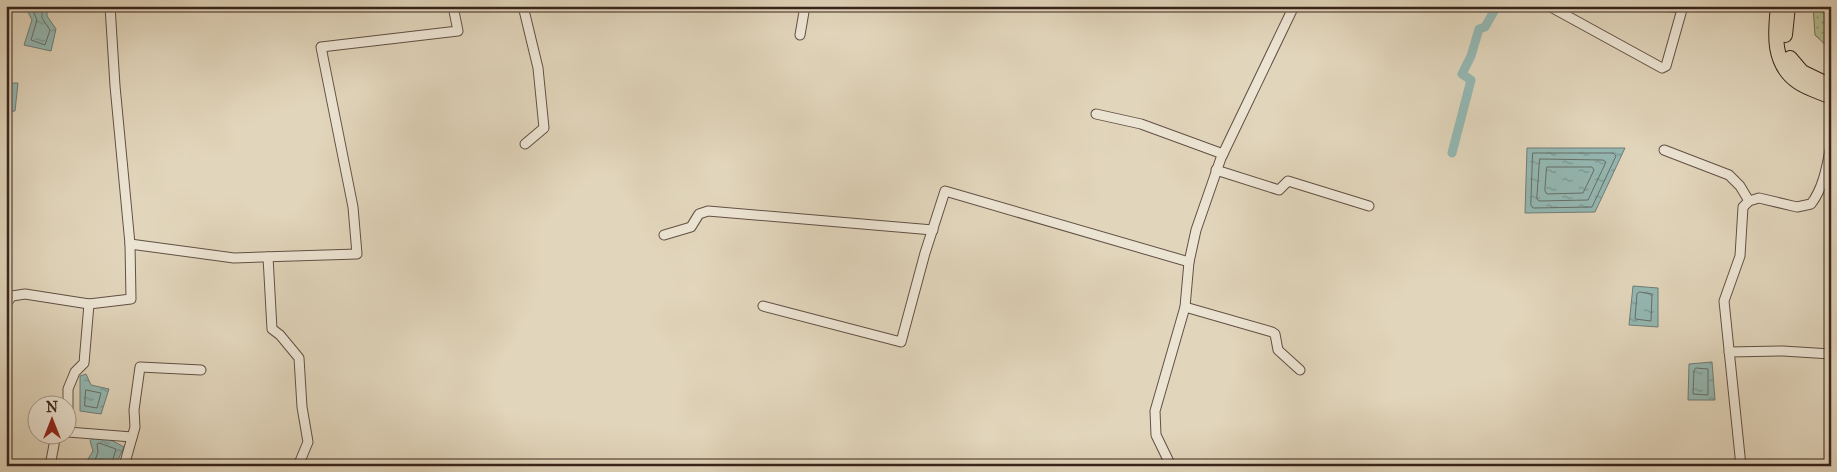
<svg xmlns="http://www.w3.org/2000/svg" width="1837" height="472" font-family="'IM FELL Great Primer',serif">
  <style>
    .green { fill: url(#green-dots); stroke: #767056 }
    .water { fill: url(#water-ripples); stroke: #6f7d77 }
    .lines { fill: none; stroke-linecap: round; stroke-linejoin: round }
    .shore { stroke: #666e68; stroke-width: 1 }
    .canal { stroke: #94b8b3; stroke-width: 9 }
    .street-casing { stroke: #625044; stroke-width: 11 }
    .primary-casing { stroke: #38241c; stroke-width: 16 }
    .street { stroke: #ece4d3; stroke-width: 9 }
    .primary { stroke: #e1d5bb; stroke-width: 14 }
  </style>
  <defs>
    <pattern id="green-dots" width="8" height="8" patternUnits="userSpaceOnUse" patternTransform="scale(1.25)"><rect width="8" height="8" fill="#b4bd8f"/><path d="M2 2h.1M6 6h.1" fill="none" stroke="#939974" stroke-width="1.8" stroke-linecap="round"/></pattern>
    <pattern id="water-ripples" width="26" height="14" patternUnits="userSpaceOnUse" patternTransform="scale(1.25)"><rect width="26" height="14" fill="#94b8b3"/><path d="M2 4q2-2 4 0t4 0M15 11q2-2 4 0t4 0" fill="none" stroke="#7a9591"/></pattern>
  </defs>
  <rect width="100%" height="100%" fill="#e1d5bb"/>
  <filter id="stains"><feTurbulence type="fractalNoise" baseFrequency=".004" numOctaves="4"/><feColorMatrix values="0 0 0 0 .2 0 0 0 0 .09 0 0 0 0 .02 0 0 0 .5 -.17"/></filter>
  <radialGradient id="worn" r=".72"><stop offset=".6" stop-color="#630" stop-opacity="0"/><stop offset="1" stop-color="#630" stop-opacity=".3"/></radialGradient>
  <!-- green -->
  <path class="green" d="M 1813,6 L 1831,6 L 1831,50 L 1815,35 Z"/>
  <!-- water -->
  <g class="water">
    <path d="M 25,6 L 47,6 L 47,16 L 56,29 L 51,51 L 24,45 L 32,20 Z"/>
    <path d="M 6,83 L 18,83 L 15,111 L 6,112 Z"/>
    <path d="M 1527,148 L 1625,148 L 1595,212 L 1525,213 Z"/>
    <path d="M 1633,286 L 1658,288 L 1658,327 L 1629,325 Z"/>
    <path d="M 1712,362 L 1715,400 L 1688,400 L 1689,364 Z"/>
    <path d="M 86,374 L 91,385 L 109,389 L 101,414 L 80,411 L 80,376 Z"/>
    <path d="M 94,436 L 111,440 L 124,447 L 115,466 L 88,465 L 88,459 L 93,451 L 90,441 Z"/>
  </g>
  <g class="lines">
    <!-- shore -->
    <g class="shore">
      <path d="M 31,6 L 37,20 L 31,40 L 45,45 L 50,30 L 42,18 L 42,6"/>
      <path d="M 1533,153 L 1613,153 L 1616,156 L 1592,207 L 1533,208 L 1531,205 Z"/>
      <path d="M 1540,159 L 1603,160 L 1606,162 L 1588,200 L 1539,201 L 1537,199 Z"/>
      <path d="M 1547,167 L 1592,167 L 1594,170 L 1583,193 L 1547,194 L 1545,191 Z"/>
      <path d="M 1640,292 L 1652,294 L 1651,321 L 1635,319 L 1637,294 Z"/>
      <path d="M 1696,368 L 1708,369 L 1708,395 L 1693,394 L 1694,371 Z"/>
      <path d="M 86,390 L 101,393 L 97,408 L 85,406 Z"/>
      <path d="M 93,466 L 98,452 L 97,444 L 99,443 L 116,449 L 111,466"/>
    </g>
    <!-- canal -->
    <path class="canal" d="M 1452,153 L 1471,80 L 1462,74 L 1471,56 L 1479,29 L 1485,27 L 1497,6"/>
    <defs>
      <g id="street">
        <path d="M 523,6 L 538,68 L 544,128 L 525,144"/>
        <path d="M 1549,6 L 1662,68 L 1666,66 L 1683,6"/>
        <path d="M 1662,6 L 1682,8"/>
        <path d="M 800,35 L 805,6"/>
        <path d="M 1096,114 L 1141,124 L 1223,154"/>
        <path d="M 1664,150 L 1729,175 L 1740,186 L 1749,201"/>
        <path d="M 1216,170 L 1279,190 L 1288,181 L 1369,206"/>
        <path d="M 664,235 L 691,227 L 699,214 L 708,211 L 933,230"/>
        <path d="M 130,244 L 234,258 L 357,254 L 353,207 L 321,47 L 458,31 L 453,6"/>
        <path d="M 268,257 L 272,329 L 280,335 L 299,358 L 302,407 L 308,442 L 298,466"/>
        <path d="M 6,304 L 12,296 L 25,294 L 89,304 L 131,299 L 130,244 L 115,86 L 110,6"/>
        <path d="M 763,306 L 901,342 L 925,253 L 945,191 L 1189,262"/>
        <path d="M 1185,307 L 1272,332 L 1275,334 L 1278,350 L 1300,370"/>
        <path d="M 1729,352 L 1783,351 L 1831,354"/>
        <path d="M 68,432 L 68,389 L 75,372 L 84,363 L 89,304"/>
        <path d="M 68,432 L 132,437"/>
        <path d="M 50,466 L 56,434"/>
        <path d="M 124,466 L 135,427 L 134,410 L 140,367 L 201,370"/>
        <path d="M 1171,466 L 1156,435 L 1155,411 L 1185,307 L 1189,262 L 1196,230 L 1221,158 L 1294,6"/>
        <path d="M 1741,466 L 1724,301 L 1740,256 L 1743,207 L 1749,201 L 1759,198 L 1797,207 L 1811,204 C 1824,187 1827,165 1831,145"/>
      </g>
      <g id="primary">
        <path d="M 1778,6 C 1775,34 1772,64 1798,82 C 1808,89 1821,92 1831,97"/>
        <path d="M 1785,35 L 1788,6"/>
        <path d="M 1790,58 L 1802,72 L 1831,86"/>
      </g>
    </defs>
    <!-- street casing -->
    <use href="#street" class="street-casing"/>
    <!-- primary casing -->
    <use href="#primary" class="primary-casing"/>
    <!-- street -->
    <use href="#street" class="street"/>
    <!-- primary -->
    <use href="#primary" class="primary"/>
  </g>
  <!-- margin -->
  <rect width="1837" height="472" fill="none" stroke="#e1d5bb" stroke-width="25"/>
  <rect x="8" y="8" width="1822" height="457" fill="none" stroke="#38241c" stroke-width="2.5"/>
  <rect x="12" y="12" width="1812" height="447" fill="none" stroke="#38241c"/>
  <!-- north arrow -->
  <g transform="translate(52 420)"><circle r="24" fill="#ece4d3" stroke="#a4978a"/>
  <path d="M0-4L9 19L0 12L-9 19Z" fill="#8f2418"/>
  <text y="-8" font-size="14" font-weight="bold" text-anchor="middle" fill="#38241c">N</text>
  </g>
  <rect width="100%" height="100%" filter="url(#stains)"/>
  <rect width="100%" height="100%" fill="url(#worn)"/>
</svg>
